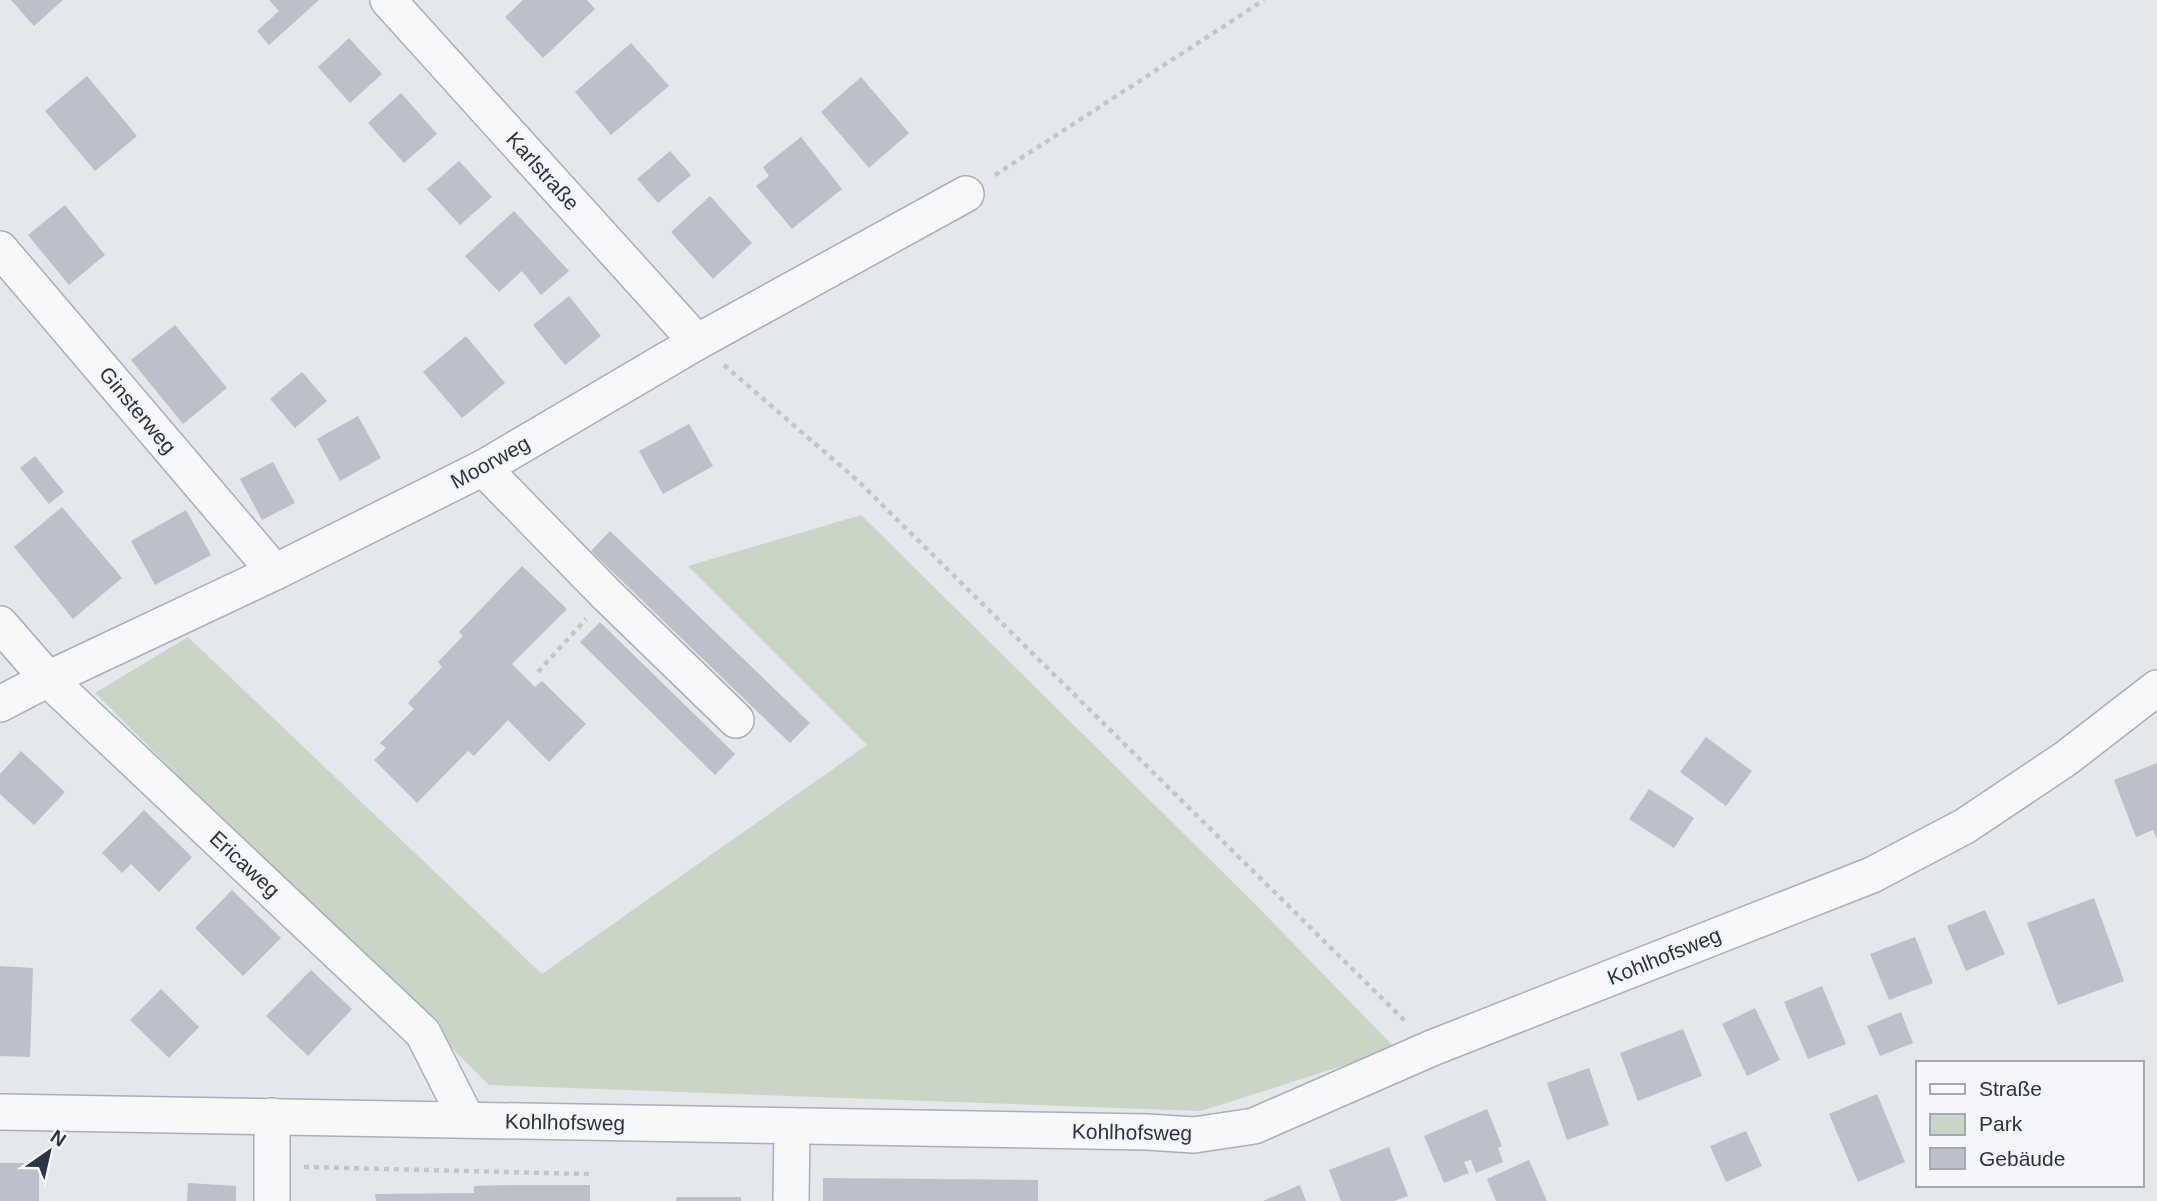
<svg xmlns="http://www.w3.org/2000/svg" width="2157" height="1201" font-family="Helvetica,sans-serif">
  <style>
    .green { fill: #c9d6c5 }
    .building { fill: #bbc0ca }
    .lines { fill: none; stroke-linecap: round; stroke-linejoin: round }
    .minor-casing { stroke: #a9aeb7; stroke-width: 38 }
    .path { stroke: #c2c5cb; stroke-width: 4.5; stroke-dasharray: 5 5; stroke-linecap: butt }
    .minor { stroke: #f7f8fa; stroke-width: 35 }
    .labels { text-anchor: middle; dominant-baseline: central; stroke-width: 5; stroke-linejoin: round; paint-order: stroke }
    .street-label { font-size: 21px; fill: #2b3445; stroke: #f4f6f9 }
  </style>
  <rect width="100%" height="100%" fill="#e4e7ec"/>
  <!-- green -->
  <path class="green" d="M 861,515 L 1256,905 L 1396,1049 L 1201,1111 L 489,1085 L 95,693 L 188,637 L 542,974 L 867,745 L 688,566 Z"/>
  <!-- building -->
  <g class="building">
    <path d="M 11,0 L 63,0 L 34,26 Z"/>
    <path d="M 269,0 L 319,0 L 269,45 L 257,31 L 279,11 Z"/>
    <path d="M 523,0 L 587,0 L 595,9 L 543,58 L 505,17 Z"/>
    <path d="M 349,38 L 382,74 L 350,103 L 318,67 Z"/>
    <path d="M 631,43 L 669,86 L 611,135 L 575,92 Z"/>
    <path d="M 87,76 L 137,136 L 95,171 L 45,111 Z"/>
    <path d="M 861,77 L 909,133 L 869,168 L 821,112 Z"/>
    <path d="M 401,93 L 437,134 L 404,163 L 368,123 Z"/>
    <path d="M 801,137 L 842,189 L 792,229 L 756,186 L 769,176 L 763,167 Z"/>
    <path d="M 670,151 L 691,175 L 658,203 L 637,179 Z"/>
    <path d="M 459,161 L 492,197 L 460,225 L 427,189 Z"/>
    <path d="M 710,196 L 752,243 L 713,279 L 671,232 Z"/>
    <path d="M 65,205 L 105,255 L 69,285 L 28,235 Z"/>
    <path d="M 514,211 L 569,271 L 541,295 L 522,271 L 499,292 L 465,256 Z"/>
    <path d="M 569,296 L 601,336 L 565,365 L 533,325 Z"/>
    <path d="M 175,325 L 227,388 L 183,424 L 131,360 Z"/>
    <path d="M 466,336 L 505,383 L 462,418 L 423,372 Z"/>
    <path d="M 302,372 L 327,401 L 295,428 L 270,399 Z"/>
    <path d="M 358,416 L 381,458 L 340,481 L 317,439 Z"/>
    <path d="M 689,424 L 713,466 L 663,494 L 639,451 Z"/>
    <path d="M 35,456 L 64,492 L 49,504 L 20,468 Z"/>
    <path d="M 273,462 L 295,503 L 262,520 L 240,479 Z"/>
    <path d="M 62,507 L 122,578 L 73,619 L 14,547 Z"/>
    <path d="M 186,510 L 211,555 L 155,585 L 131,541 Z"/>
    <path d="M 610,531 L 810,723 L 790,743 L 591,551 Z"/>
    <path d="M 522,566 L 567,609 L 512,664 L 535,687 L 542,681 L 586,724 L 549,762 L 508,720 L 474,756 L 468,751 L 417,803 L 374,760 L 386,748 L 380,743 L 414,709 L 408,703 L 442,667 L 438,662 L 463,636 L 459,632 Z"/>
    <path d="M 600,622 L 735,754 L 715,775 L 580,642 Z"/>
    <path d="M 1706,737 L 1752,771 L 1726,806 L 1680,772 Z"/>
    <path d="M 21,751 L 65,792 L 34,825 L 0,794 L 0,774 Z"/>
    <path d="M 2157,763 L 2157,839 L 2153,830 L 2136,837 L 2114,780 Z"/>
    <path d="M 1649,789 L 1694,818 L 1674,848 L 1629,819 Z"/>
    <path d="M 144,810 L 192,857 L 159,892 L 131,864 L 122,873 L 102,853 Z"/>
    <path d="M 232,890 L 281,938 L 243,976 L 195,928 Z"/>
    <path d="M 2094,898 L 2124,981 L 2058,1005 L 2027,923 Z"/>
    <path d="M 1985,910 L 2005,954 L 1966,971 L 1947,926 Z"/>
    <path d="M 1915,937 L 1933,983 L 1889,1000 L 1870,954 Z"/>
    <path d="M 0,966 L 33,968 L 30,1057 L 0,1056 Z"/>
    <path d="M 311,970 L 352,1009 L 308,1056 L 266,1016 Z"/>
    <path d="M 1822,986 L 1846,1044 L 1808,1059 L 1784,1002 Z"/>
    <path d="M 161,989 L 199,1027 L 169,1058 L 130,1020 Z"/>
    <path d="M 1755,1008 L 1780,1060 L 1747,1076 L 1722,1024 Z"/>
    <path d="M 1901,1012 L 1913,1043 L 1880,1056 L 1867,1026 Z"/>
    <path d="M 1683,1029 L 1702,1076 L 1638,1101 L 1620,1053 Z"/>
    <path d="M 1589,1068 L 1609,1125 L 1567,1140 L 1547,1083 Z"/>
    <path d="M 1877,1094 L 1905,1162 L 1858,1182 L 1829,1114 Z"/>
    <path d="M 1487,1109 L 1502,1146 L 1498,1148 L 1503,1162 L 1476,1173 L 1471,1160 L 1464,1162 L 1469,1173 L 1444,1183 L 1424,1136 Z"/>
    <path d="M 1746,1131 L 1762,1166 L 1726,1182 L 1710,1146 Z"/>
    <path d="M 1389,1147 L 1408,1196 L 1394,1201 L 1341,1201 L 1329,1170 Z"/>
    <path d="M 1529,1160 L 1547,1201 L 1496,1201 L 1487,1179 Z"/>
    <rect x="0" y="1163" width="39" height="38"/>
    <path d="M 823,1178 L 1038,1180 L 1038,1201 L 823,1201 Z"/>
    <path d="M 188,1183 L 236,1186 L 236,1201 L 187,1201 Z"/>
    <path d="M 511,1185 L 590,1185 L 590,1201 L 376,1201 L 375,1194 L 474,1193 L 474,1186 Z"/>
    <path d="M 1300,1185 L 1306,1201 L 1263,1201 Z"/>
    <path d="M 677,1197 L 741,1197 L 741,1201 L 676,1201 Z"/>
  </g>
  <g class="lines">
    <defs>
      <g id="minor">
        <path d="M 388,0 L 697,342"/>
        <path d="M 0,249 L 275,572"/>
        <path d="M 483,468 L 607,595 L 736,720"/>
        <path d="M 0,624 L 48,679 L 423,1033 L 467,1120"/>
        <path d="M 0,704 L 48,679 L 275,572 L 483,468 L 697,342 L 966,194"/>
        <path d="M 0,1112 L 1147,1132 L 1194,1135 L 1254,1126 L 1432,1048 L 1872,875 L 1965,826 L 2065,759 L 2157,688"/>
        <path d="M 272,1116 L 272,1201"/>
        <path d="M 791,1201 L 792,1126"/>
      </g>
    </defs>
    <!-- minor casing -->
    <use href="#minor" class="minor-casing"/>
    <!-- path -->
    <g class="path">
      <path d="M 995,175 L 1264,0"/>
      <path d="M 724,365 L 857,480 L 1406,1022"/>
      <path d="M 538,672 L 586,619"/>
      <path d="M 304,1167 L 589,1174"/>
    </g>
    <!-- minor -->
    <use href="#minor" class="minor"/>
  </g>
  <g class="labels">
    <!-- street labels -->
    <g class="street-label">
      <text transform="translate(543 171) rotate(48)">Karlstraße</text>
      <text transform="translate(138 410) rotate(50)">Ginsterweg</text>
      <text transform="translate(490 462) rotate(-29)">Moorweg</text>
      <text transform="translate(245 864) rotate(43)">Ericaweg</text>
      <text transform="translate(1664 956) rotate(-22)">Kohlhofsweg</text>
      <text transform="translate(565 1122) rotate(1)">Kohlhofsweg</text>
      <text transform="translate(1132 1132) rotate(1)">Kohlhofsweg</text>
    </g>
  </g>
  <!-- legend -->
  <rect x="1916" y="1061" width="228" height="126" fill="#f4f6f9" stroke="#a4a8b1" stroke-width="2"/>
  <rect x="1930" y="1084" width="35" height="10" fill="#f7f8fa" stroke="#a4a8b1" stroke-width="2"/>
  <text x="1979" y="1096" font-size="21" fill="#2b3445">Straße</text>
  <rect x="1930" y="1114" width="35" height="21" fill="#c9d6c5" stroke="#a4a8b1" stroke-width="2"/>
  <text x="1979" y="1131" font-size="21" fill="#2b3445">Park</text>
  <rect x="1930" y="1148" width="35" height="21" fill="#bbc0ca" stroke="#a4a8b1" stroke-width="2"/>
  <text x="1979" y="1166" font-size="21" fill="#2b3445">Gebäude</text>
  <!-- north arrow -->
  <g transform="translate(49 1152) rotate(34)" stroke="#f4f6f9" stroke-width="5" paint-order="stroke">
  <path d="M0-5L12 26L0 18L-12 26Z" fill="#2b3445"/>
  <text y="-10" font-size="19" font-weight="bold" text-anchor="middle" fill="#2b3445">N</text>
  </g>
</svg>
